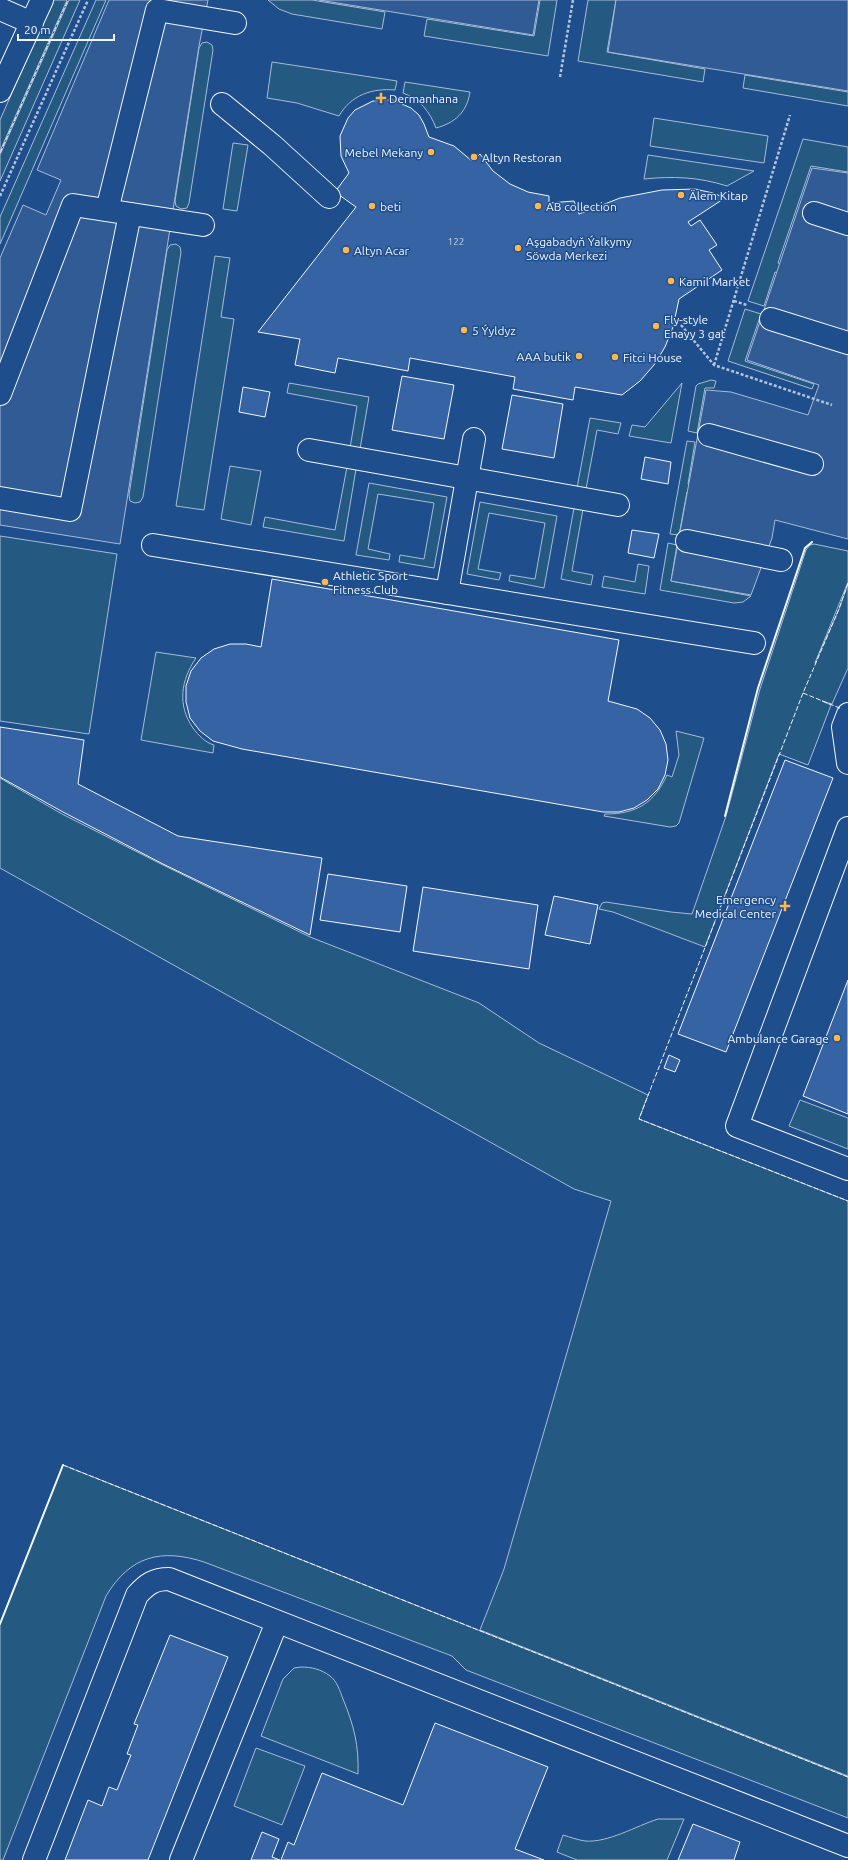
<svg xmlns="http://www.w3.org/2000/svg" width="848" height="1860" font-family="Ubuntu,sans-serif">
  <style>
    .green { fill: #245a82; stroke: #a8bbd7 }
    .parking { fill: #305b95; stroke: #a8bbd7 }
    .building { fill: #3563a3; stroke: #f2f6ff }
    .lines { fill: none; stroke-linecap: round; stroke-linejoin: round }
    .minor-casing { stroke: #f2f6ff; stroke-width: 24 }
    .path { stroke: #b3c4dc; stroke-width: 2.5; stroke-dasharray: 3 2; stroke-linecap: butt }
    .minor { stroke: #1f4e8c; stroke-width: 22 }
    .fence { stroke: #f2f6ff; stroke-width: 1; stroke-dasharray: 5 2; stroke-linecap: butt }
    .wall { stroke: #f2f6ff; stroke-width: 2 }
    .poi-dot { fill: #ffb74d; stroke: #1f4e8c; stroke-width: 1.5 }
    .labels { text-anchor: middle; dominant-baseline: central; stroke-width: 3; stroke-linejoin: round; paint-order: stroke }
    .number-label { font-size: 10px; fill: #c3d1e8 }
    .poi-label { font-size: 12px; fill: #f2f6ff; stroke: #1f4e8c; text-anchor: start }
  </style>
  <rect width="100%" height="100%" fill="#1f4e8c"/>
  <!-- green -->
  <g class="green">
    <path d="M 53,0 L 67,0 L 0,151 L 0,120 Z"/>
    <path d="M 69,0 L 80,0 L 0,181 L 0,155 Z"/>
    <path d="M 96,0 L 106,0 L 0,244 L 0,217 Z"/>
    <path d="M 268,0 L 312,0 L 385,12 L 382,29 L 292,14 L 279,9 Z"/>
    <path d="M 540,0 L 557,0 L 548,56 L 424,36 L 427,19 L 534,36 Z"/>
    <path d="M 588,0 L 616,0 L 607,52 L 705,69 L 703,82 L 578,61 Z"/>
    <path d="M 207,42 L 212,45 L 213,50 L 189,203 L 187,208 L 181,209 L 176,206 L 175,201 L 199,48 L 202,43 Z"/>
    <path d="M 272,62 L 397,81 L 395,90 C 372,88 351,95 339,116 L 297,103 L 267,98 Z"/>
    <path d="M 745,75 L 848,92 L 848,106 L 743,88 Z"/>
    <path d="M 405,82 L 470,92 C 467,112 455,123 436,128 C 430,112 420,99 403,93 Z"/>
    <path d="M 654,118 L 768,136 L 764,163 L 650,146 Z"/>
    <path d="M 803,139 L 848,147 L 848,172 L 811,166 L 778,263 L 848,287 L 848,296 L 775,272 L 764,306 L 748,301 Z"/>
    <path d="M 233,143 L 248,145 L 237,211 L 223,209 Z"/>
    <path d="M 648,155 L 754,171 L 727,186 C 699,177 673,176 644,179 Z"/>
    <path d="M 176,244 L 180,247 L 181,252 L 143,497 L 140,502 L 135,503 L 130,501 L 129,495 L 167,250 L 170,245 Z"/>
    <path d="M 215,256 L 230,258 L 221,317 L 234,319 L 204,510 L 176,506 Z"/>
    <path d="M 745,309 L 761,314 L 745,361 L 814,384 L 812,389 L 728,361 Z"/>
    <path d="M 711,380 L 716,381 L 714,388 L 705,388 L 697,433 L 688,431 L 696,386 L 698,384 Z"/>
    <path d="M 289,383 L 369,397 L 360,449 L 350,448 L 357,406 L 287,393 Z"/>
    <path d="M 682,383 L 671,443 L 629,436 L 632,425 L 645,427 Z"/>
    <path d="M 590,418 L 621,423 L 618,434 L 597,430 L 586,489 L 577,488 Z"/>
    <path d="M 687,441 L 695,442 L 688,484 L 770,499 L 768,507 L 687,492 L 679,535 L 670,534 Z"/>
    <path d="M 230,466 L 261,471 L 251,525 L 221,519 Z"/>
    <path d="M 347,467 L 356,469 L 344,541 L 263,527 L 265,517 L 335,530 Z"/>
    <path d="M 369,483 L 447,497 L 434,568 L 399,562 L 400,555 L 424,559 L 434,503 L 378,494 L 368,549 L 390,554 L 389,560 L 356,555 Z"/>
    <path d="M 480,502 L 557,516 L 544,588 L 509,581 L 510,575 L 535,579 L 545,523 L 489,513 L 478,569 L 501,573 L 499,580 L 467,574 Z"/>
    <path d="M 574,508 L 583,509 L 572,571 L 593,575 L 591,585 L 561,579 Z"/>
    <path d="M 0,536 L 117,554 L 89,734 L 0,721 Z"/>
    <path d="M 668,543 L 677,545 L 671,581 L 751,596 L 743,602 L 734,603 L 660,590 Z"/>
    <path d="M 814,544 L 848,551 L 848,582 L 815,663 L 839,609 L 848,584 L 848,668 L 832,704 L 822,701 L 831,705 L 808,765 L 779,754 L 705,947 L 613,912 L 599,909 L 602,903 L 606,902 L 671,912 L 692,914 L 726,816 L 760,689 L 806,550 L 810,545 Z"/>
    <path d="M 638,564 L 649,566 L 645,594 L 602,587 L 604,576 L 635,582 Z"/>
    <path d="M 156,652 L 196,658 C 181,680 177,705 193,728 C 198,735 206,743 214,745 L 213,753 L 141,740 Z"/>
    <path d="M 676,731 L 704,738 L 679,823 L 676,826 L 670,827 L 604,816 L 605,814 C 637,814 654,803 667,775 L 672,777 L 679,755 Z"/>
    <path d="M 0,778 L 62,814 L 163,865 L 310,937 L 479,1003 L 539,1043 L 648,1095 L 639,1119 L 848,1201 L 848,1776 L 480,1630 L 504,1569 L 611,1201 L 574,1189 L 0,868 Z"/>
    <path d="M 800,1100 L 848,1118 L 848,1149 L 789,1126 Z"/>
    <path d="M 63,1465 L 848,1777 L 848,1818 L 466,1670 L 452,1656 L 204,1562 C 161,1548 130,1556 106,1596 L 3,1860 L 0,1860 L 0,1624 Z"/>
    <path d="M 301,1667 C 311,1667 321,1669 330,1676 C 337,1681 340,1691 343,1699 C 354,1726 359,1745 358,1774 L 261,1736 L 283,1679 L 294,1668 Z"/>
    <path d="M 256,1748 L 305,1766 L 282,1825 L 234,1806 Z"/>
    <path d="M 658,1819 L 684,1819 L 667,1860 L 577,1860 L 557,1852 L 563,1835 C 570,1837 578,1840 585,1841 C 608,1843 636,1826 658,1819 Z"/>
  </g>
  <!-- parking -->
  <g class="parking">
    <path d="M 109,0 L 208,0 L 199,46 L 120,544 L 0,525 L 0,258 L 23,205 L 46,215 L 61,180 L 37,170 Z"/>
    <path d="M 319,0 L 539,0 L 533,35 Z"/>
    <path d="M 616,0 L 848,0 L 848,91 L 608,52 Z"/>
    <path d="M 812,168 L 848,173 L 848,539 L 775,520 L 772,538 L 751,595 L 671,581 L 706,390 L 731,392 L 808,415 L 819,385 L 747,360 Z"/>
  </g>
  <!-- building -->
  <g class="building">
    <path d="M 383,100 L 393,100 L 411,108 L 419,115 L 424,124 L 429,137 L 454,146 L 472,161 L 480,154 L 493,171 L 510,184 L 528,192 L 549,196 L 549,203 L 574,201 L 579,214 L 620,198 L 662,190 L 695,189 L 713,193 L 725,198 L 688,222 L 691,226 L 700,220 L 717,245 L 709,250 L 722,270 L 679,299 L 673,327 L 665,347 L 654,365 L 640,381 L 622,395 L 575,387 L 573,400 L 513,389 L 515,377 L 410,358 L 408,371 L 338,358 L 335,373 L 295,365 L 300,339 L 258,332 L 356,207 L 335,192 L 349,173 L 341,156 L 340,136 L 348,118 L 355,110 L 373,101 Z"/>
    <path d="M 402,376 L 454,385 L 444,439 L 392,430 Z"/>
    <path d="M 243,387 L 270,392 L 265,417 L 239,412 Z"/>
    <path d="M 512,395 L 563,404 L 554,458 L 502,449 Z"/>
    <path d="M 645,457 L 671,462 L 668,484 L 641,479 Z"/>
    <path d="M 632,530 L 659,534 L 654,558 L 628,553 Z"/>
    <path d="M 272,579 L 619,640 L 608,701 L 637,709 L 650,718 L 660,730 L 666,744 L 668,760 L 665,775 L 658,789 L 647,800 L 634,808 L 619,812 L 603,812 L 242,749 L 213,741 L 200,731 L 190,718 L 186,702 L 186,686 L 191,671 L 201,658 L 214,649 L 230,644 L 246,644 L 261,647 Z"/>
    <path d="M 0,727 L 84,740 L 78,784 L 178,836 L 322,858 L 310,935 L 163,864 L 63,812 L 0,777 Z"/>
    <path d="M 785,760 L 833,778 L 726,1052 L 678,1034 Z"/>
    <path d="M 328,874 L 407,886 L 400,932 L 320,920 Z"/>
    <path d="M 423,887 L 538,905 L 529,969 L 413,951 Z"/>
    <path d="M 554,896 L 598,905 L 590,944 L 545,935 Z"/>
    <path d="M 848,980 L 848,1114 L 803,1096 Z"/>
    <path d="M 669,1055 L 680,1060 L 675,1072 L 664,1068 Z"/>
    <path d="M 170,1635 L 228,1657 L 148,1860 L 65,1860 L 88,1800 L 102,1806 L 109,1787 L 117,1790 L 131,1755 L 127,1754 L 138,1725 L 134,1724 Z"/>
    <path d="M 435,1723 L 548,1767 L 515,1849 L 544,1860 L 281,1860 L 288,1842 L 294,1845 L 322,1773 L 403,1805 Z"/>
    <path d="M 693,1824 L 740,1842 L 734,1860 L 678,1860 Z"/>
    <path d="M 262,1832 L 279,1839 L 272,1857 L 280,1860 L 251,1860 Z"/>
  </g>
  <g class="lines">
    <defs>
      <g id="minor">
        <path d="M 0,9 L 32,23"/>
        <path d="M 0,91 L 42,0"/>
        <path d="M 222,104 L 272,145 L 329,197"/>
        <path d="M 107,210 L 157,10 L 235,23"/>
        <path d="M 814,213 L 848,224"/>
        <path d="M 771,319 L 848,343"/>
        <path d="M 0,394 L 73,205 L 203,225"/>
        <path d="M 709,435 L 812,464"/>
        <path d="M 309,450 L 618,505"/>
        <path d="M 0,498 L 70,510 L 130,214"/>
        <path d="M 687,541 L 781,560"/>
        <path d="M 153,545 L 754,643"/>
        <path d="M 447,593 L 474,439"/>
        <path d="M 848,714 L 843,727 L 848,763"/>
        <path d="M 848,828 L 737,1126 L 848,1169"/>
        <path d="M 34,1860 L 137,1595 C 147,1584 154,1579 169,1579 L 848,1846"/>
        <path d="M 181,1860 L 277,1622"/>
      </g>
    </defs>
    <!-- minor casing -->
    <use href="#minor" class="minor-casing"/>
    <!-- path -->
    <g class="path">
      <path d="M 560,77 L 573,0"/>
      <path d="M 0,196 L 88,0"/>
      <path d="M 734,301 L 747,305"/>
      <path d="M 681,325 L 714,365 L 832,405"/>
      <path d="M 714,365 L 790,115"/>
    </g>
    <!-- minor -->
    <use href="#minor" class="minor"/>
    <!-- fence -->
    <g class="fence">
      <path d="M 0,153 L 68,0"/>
      <path d="M 848,583 L 839,609 L 803,693 L 639,1119 L 848,1201"/>
      <path d="M 803,693 L 842,709"/>
      <path d="M 63,1465 L 848,1777"/>
    </g>
    <!-- wall -->
    <g class="wall">
      <path d="M 725,816 L 758,688 L 805,548 L 812,542"/>
      <path d="M 0,1624 L 63,1465"/>
    </g>
  </g>
  <!-- markers -->
  <g class="poi-dot">
    <path d="M379 92h4v4h4v4h-4v4h-4v-4h-4v-4h4z"/>
    <circle cx="431" cy="152" r="4"/>
    <circle cx="474" cy="157" r="4"/>
    <circle cx="681" cy="195" r="4"/>
    <circle cx="372" cy="206" r="4"/>
    <circle cx="538" cy="206" r="4"/>
    <circle cx="518" cy="248" r="4"/>
    <circle cx="346" cy="250" r="4"/>
    <circle cx="671" cy="281" r="4"/>
    <circle cx="656" cy="326" r="4"/>
    <circle cx="464" cy="330" r="4"/>
    <circle cx="579" cy="356" r="4"/>
    <circle cx="615" cy="357" r="4"/>
    <circle cx="325" cy="582" r="4"/>
    <path d="M783 900h4v4h4v4h-4v4h-4v-4h-4v-4h4z"/>
    <circle cx="837" cy="1038" r="4"/>
  </g>
  <g class="labels">
    <!-- number labels -->
    <g class="number-label">
      <text x="456" y="241">122</text>
    </g>
    <!-- poi labels -->
    <g class="poi-label">
      <text x="389" y="98">Dermanhana</text>
      <text x="423" y="152" text-anchor="end">Mebel Mekany</text>
      <text x="482" y="157">Altyn Restoran</text>
      <text x="689" y="195">Älem Kitap</text>
      <text x="380" y="206">beti</text>
      <text x="546" y="206">AB collection</text>
      <text x="526" y="241">Aşgabadyň Ýalkymy<tspan x="526" dy="14">Söwda Merkezi</tspan></text>
      <text x="354" y="250">Altyn Acar</text>
      <text x="679" y="281">Kamil Market</text>
      <text x="664" y="319">Fly-style<tspan x="664" dy="14">Enayy 3 gat</tspan></text>
      <text x="472" y="330">5 Ýyldyz</text>
      <text x="571" y="356" text-anchor="end">AAA butik</text>
      <text x="623" y="357">Fitci House</text>
      <text x="333" y="575">Athletic Sport<tspan x="333" dy="14">Fitness Club</tspan></text>
      <text x="776" y="899" text-anchor="end">Emergency<tspan x="776" dy="14">Medical Center</tspan></text>
      <text x="829" y="1038" text-anchor="end">Ambulance Garage</text>
    </g>
  </g>
  <!-- scale -->
  <path d="M18 34v6h96v-6" fill="none" stroke="#f2f6ff" stroke-width="2"/>
  <text x="24" y="34" font-size="12" fill="#f2f6ff" stroke="#1f4e8c" stroke-width="3" paint-order="stroke">20 m</text>
</svg>
